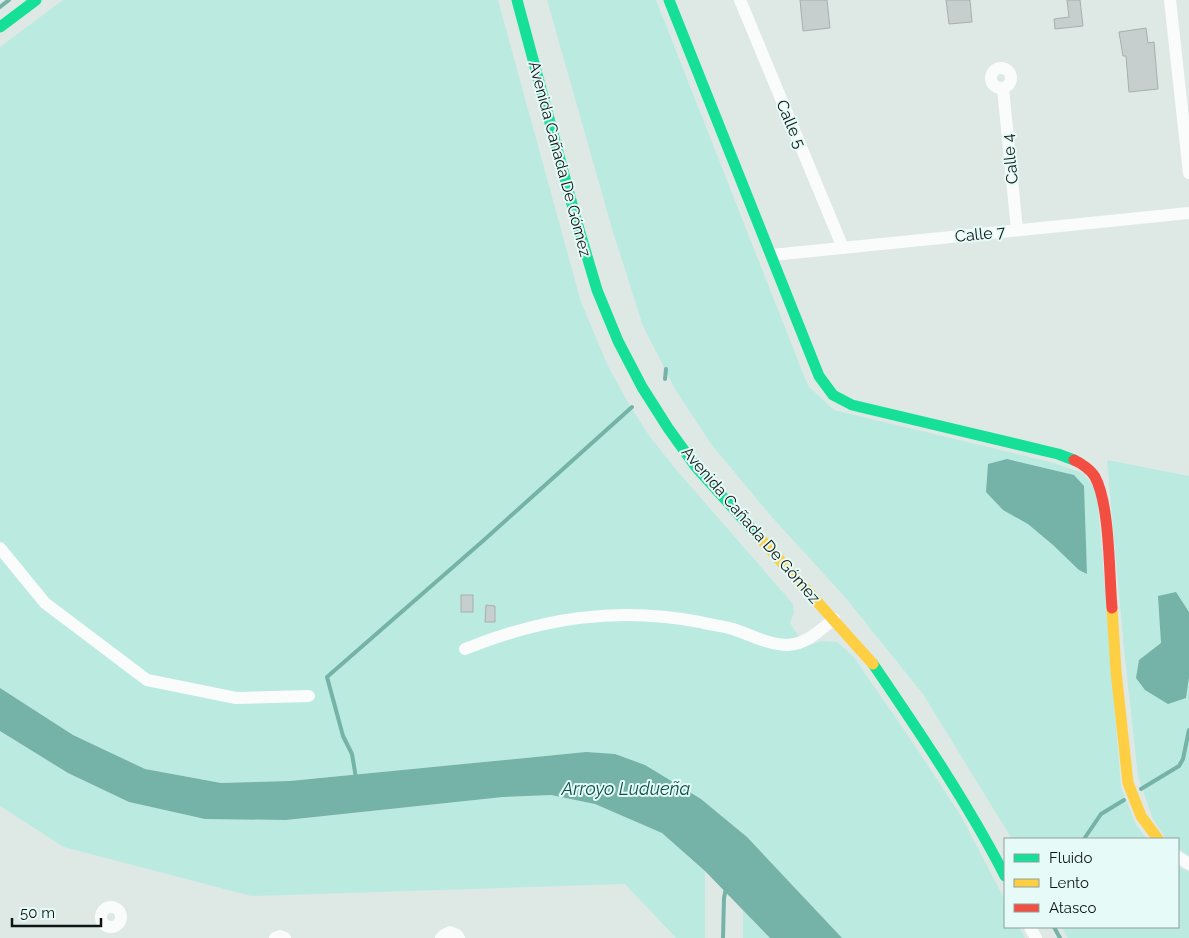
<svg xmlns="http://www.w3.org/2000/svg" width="1189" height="938" font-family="Raleway,sans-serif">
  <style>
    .green { fill: #bbeae0 }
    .water { fill: #75b2a7 }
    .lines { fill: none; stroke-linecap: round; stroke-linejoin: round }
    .stream { stroke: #75b2a7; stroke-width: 4 }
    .building { fill: #c6cfcd; stroke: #a6afac }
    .street { stroke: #fafcfb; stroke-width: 12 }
    .fast { stroke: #16e098; stroke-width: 11 }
    .slow { stroke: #ffcf43; stroke-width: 11 }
    .jam { stroke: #f24e42; stroke-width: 11 }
    .labels { text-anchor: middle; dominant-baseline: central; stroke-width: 4; stroke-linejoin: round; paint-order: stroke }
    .street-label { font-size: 16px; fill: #0e1514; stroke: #e6fbf7 }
    .water-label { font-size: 18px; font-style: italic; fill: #095249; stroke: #e6fbf7 }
  </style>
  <rect width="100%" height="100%" fill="#dee9e6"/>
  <!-- green -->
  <g class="green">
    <path d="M 63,0 L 498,0 L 581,302 L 607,364 L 630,406 L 650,437 L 674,467 L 793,604 L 794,613 L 790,623 L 805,646 L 822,641 L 837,642 L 853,656 L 909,737 L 961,816 L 1005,900 L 1005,927 L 1019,927 L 1025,938 L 842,938 L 747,837 L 701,799 L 586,752 L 290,781 L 221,783 L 145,769 L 73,735 L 0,688 L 0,47 Z"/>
    <path d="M 547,0 L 656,0 L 808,386 L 834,410 L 1054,463 L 1083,473 L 1097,491 L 1121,787 L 1136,825 L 1147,839 L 1012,839 L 923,694 L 844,596 L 771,516 L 711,444 L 675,389 L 643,326 L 613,232 Z"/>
    <path d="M 1107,460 L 1189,476 L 1189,856 L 1178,848 L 1178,839 L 1166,839 L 1153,819 L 1138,777 L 1124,648 Z"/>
    <path d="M 0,731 L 68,773 L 129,802 L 205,819 L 286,820 L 503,797 L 551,795 L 595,804 L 662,833 L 705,871 L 705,938 L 676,938 L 625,884 L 251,896 L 64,847 L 0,806 Z"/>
    <path d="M 1178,867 L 1189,872 L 1189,938 L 1068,938 L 1062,927 L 1178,927 Z"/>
    <path d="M 743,909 L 770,938 L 743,938 Z"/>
  </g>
  <!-- water -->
  <g class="water">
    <path d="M 1007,459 L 1074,475 L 1084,486 L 1087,574 L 1079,570 L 1053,545 L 1028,524 L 1003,510 L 986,492 L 988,464 Z"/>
    <path d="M 1176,592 L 1189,612 L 1189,677 L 1186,698 L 1168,704 L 1145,690 L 1136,678 L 1139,660 L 1161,643 L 1158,596 Z"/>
    <path d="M 0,688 L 73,735 L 145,769 L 221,783 L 290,781 L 586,752 L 615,754 L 645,765 L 701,799 L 747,837 L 842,938 L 770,938 L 705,871 L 662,833 L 595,804 L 551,795 L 503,797 L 286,820 L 205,819 L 129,802 L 68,773 L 0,731 Z"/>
  </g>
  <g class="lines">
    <!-- stream -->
    <g class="stream">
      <path d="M 0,7 L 9,0"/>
      <path d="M 665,379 L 666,369"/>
      <path d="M 356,778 L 352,754 L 343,736 L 327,677 L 484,540 L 632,407"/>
      <path d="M 1141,789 L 1179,766 L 1183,759 L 1189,730"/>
      <path d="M 1084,839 L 1101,814 L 1124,800"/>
      <path d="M 1054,927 L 1060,938"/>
      <path d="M 723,938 L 724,898 L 726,888"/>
    </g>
  </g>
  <!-- building -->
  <g class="building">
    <path d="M 800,0 L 827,0 L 830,28 L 803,31 Z"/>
    <path d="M 946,0 L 970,0 L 972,22 L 949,24 Z"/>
    <path d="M 1067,0 L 1080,0 L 1083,26 L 1055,29 L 1054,19 L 1069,17 Z"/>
    <path d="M 1146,28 L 1148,43 L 1154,42 L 1158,89 L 1129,92 L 1126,56 L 1123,56 L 1119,32 Z"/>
    <rect x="461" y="595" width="12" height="17"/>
    <path d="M 486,605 L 495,606 L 495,622 L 485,622 Z"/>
  </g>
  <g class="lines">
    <!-- street -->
    <g class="street">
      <path d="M 740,0 L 843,248"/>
      <path d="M 1170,0 L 1189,173"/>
      <circle cx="1001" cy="78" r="10"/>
      <path d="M 1003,88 L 1017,230"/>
      <path d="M 772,255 L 1189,213"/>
      <path d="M 0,548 L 45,603 L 147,680 L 236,698 L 309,696"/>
      <path d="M 465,649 C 542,618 617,606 700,622 C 711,625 723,626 733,629 C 751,635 769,645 788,645 C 807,644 820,630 834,619"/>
      <path d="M 1178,857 L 1189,864"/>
      <circle cx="111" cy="917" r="10"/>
      <path d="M 1030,927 L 1036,938"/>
      <path d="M 275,938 L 280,936 L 285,938"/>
      <path d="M 441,938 L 444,935 L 450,932 L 457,935 L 459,938"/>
    </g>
    <!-- fast -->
    <g class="fast">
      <path d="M 517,0 L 576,219 L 597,290 L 618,341 L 642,387 L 668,428 L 696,467 L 760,538"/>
      <path d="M 669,0 L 819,376 L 833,395 L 852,405 L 1058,454 L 1074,460"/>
      <path d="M 0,27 L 36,0"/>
      <path d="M 873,664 C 920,733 967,802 1005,876"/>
    </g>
    <!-- slow -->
    <g class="slow">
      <path d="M 760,538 L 873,664"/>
      <path d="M 1112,608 L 1116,671 L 1128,783 L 1141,816 L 1158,839"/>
    </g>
    <!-- jam -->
    <path class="jam" d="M 1074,460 C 1081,463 1091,470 1095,477 C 1110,504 1109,574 1112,608"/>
  </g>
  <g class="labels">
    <!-- street labels -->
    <g class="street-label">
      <text transform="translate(791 124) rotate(67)">Calle 5</text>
      <text transform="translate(560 159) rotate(75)">Avenida Cañada De Gómez</text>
      <text transform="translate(1010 159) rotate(-96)">Calle 4</text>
      <text transform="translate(980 234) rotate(-6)">Calle 7</text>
      <text transform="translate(751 525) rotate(49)">Avenida Cañada De Gómez</text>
    </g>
    <!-- water labels -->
    <g class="water-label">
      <text x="626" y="788">Arroyo Ludueña</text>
    </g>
  </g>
  <!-- legend -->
  <rect x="1004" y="838" width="175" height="90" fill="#e6fbf7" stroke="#909f9c"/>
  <rect x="1014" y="854" width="25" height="8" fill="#16e098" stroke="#909f9c"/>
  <text x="1049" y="863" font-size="15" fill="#0e1514">Fluido</text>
  <rect x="1014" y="879" width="25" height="8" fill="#ffcf43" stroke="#909f9c"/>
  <text x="1049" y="888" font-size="15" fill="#0e1514">Lento</text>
  <rect x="1014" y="904" width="25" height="8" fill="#f24e42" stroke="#909f9c"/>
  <text x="1049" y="913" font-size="15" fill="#0e1514">Atasco</text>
  <!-- scale -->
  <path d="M12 918v8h89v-8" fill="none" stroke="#0e1514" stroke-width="2.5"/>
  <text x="20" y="918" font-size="15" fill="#0e1514" stroke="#e6fbf7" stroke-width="4" paint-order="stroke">50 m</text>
</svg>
